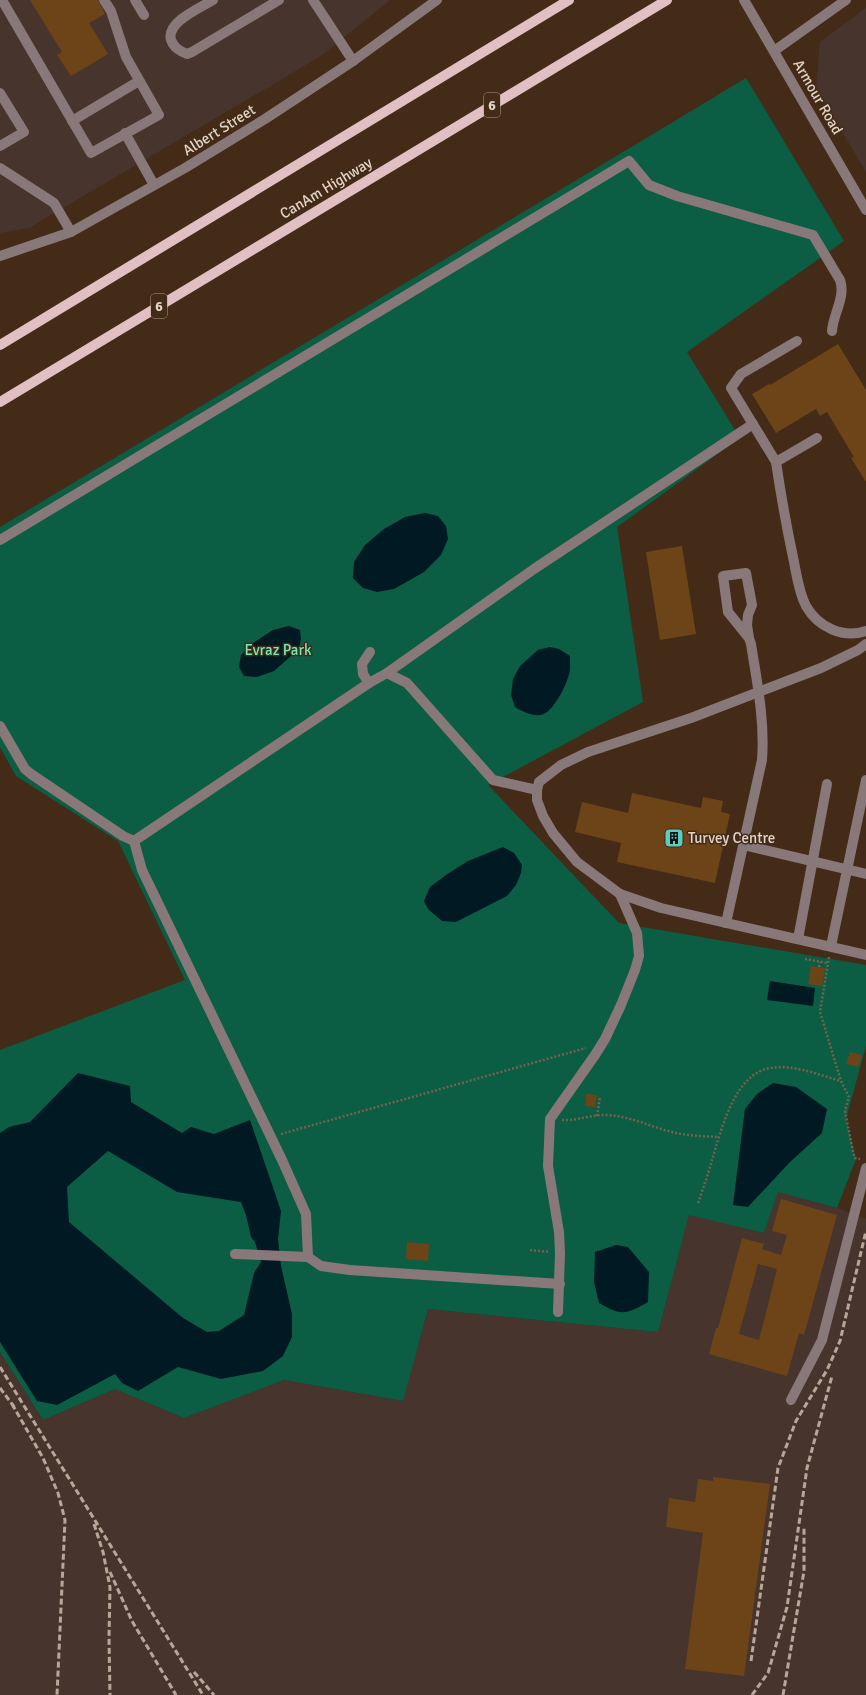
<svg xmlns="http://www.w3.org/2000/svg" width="866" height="1695" font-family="Signika,sans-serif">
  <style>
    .industrial { fill: #47342d }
    .green { fill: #0b5e43 }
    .water { fill: #001923; fill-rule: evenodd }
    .building { fill: #6d4417; fill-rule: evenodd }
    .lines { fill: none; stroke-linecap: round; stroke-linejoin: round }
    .path { stroke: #766150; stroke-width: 2.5; stroke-dasharray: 2 2; stroke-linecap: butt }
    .minor { stroke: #89787a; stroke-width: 10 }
    .major { stroke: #e2bfc2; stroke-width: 10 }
    .rail { stroke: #b8a799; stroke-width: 3; stroke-dasharray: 6 3; stroke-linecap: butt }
    .labels { text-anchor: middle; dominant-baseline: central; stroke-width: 3; stroke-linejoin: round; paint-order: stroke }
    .shield { fill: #432b17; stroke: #b2a192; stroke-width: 1 }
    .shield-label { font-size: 14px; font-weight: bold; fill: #e2d3c7 }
    .street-label { font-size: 15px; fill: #e2d3c7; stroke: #432b17 }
    .park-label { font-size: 15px; fill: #71ebb9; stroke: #432b17 }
    .poi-label { font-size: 15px; fill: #e2d3c7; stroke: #432b17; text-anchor: start }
  </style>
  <rect width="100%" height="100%" fill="#432b17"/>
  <!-- industrial -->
  <g class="industrial">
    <path d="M 0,0 L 390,0 L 321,56 L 29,228 L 0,233 Z"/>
    <path d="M 866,8 L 866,172 L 816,88 L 820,42 Z"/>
    <path d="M 778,1192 L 837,1208 L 866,1219 L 866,1695 L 0,1695 L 0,1352 L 43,1420 L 115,1389 L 184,1418 L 284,1380 L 402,1401 L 428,1309 L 658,1332 L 689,1214 L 764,1233 Z"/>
  </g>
  <!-- green -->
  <path class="green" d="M 746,78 L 844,241 L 687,352 L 740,438 L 617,527 L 643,702 L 488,785 L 619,923 L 866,965 L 866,1046 L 846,1119 L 856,1159 L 837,1208 L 778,1192 L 764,1233 L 689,1215 L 658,1332 L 428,1309 L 403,1401 L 284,1380 L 184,1418 L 115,1389 L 43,1420 L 0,1352 L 0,1050 L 185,980 L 118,841 L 16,776 L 0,747 L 0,527 Z"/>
  <!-- water -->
  <g class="water">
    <path d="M 425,513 L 438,516 L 446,526 L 448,539 L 441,555 L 424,572 L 394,589 L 377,592 L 363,588 L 353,578 L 354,562 L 365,545 L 384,529 L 405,517 Z"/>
    <path d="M 289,626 L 300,630 L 301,639 L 299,649 L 274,671 L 257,677 L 244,676 L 239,667 L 241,655 L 253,643 L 273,630 Z"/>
    <path d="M 550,647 L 559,649 L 570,656 C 570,660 570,665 570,669 C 569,681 554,712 541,715 C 532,716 523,712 515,707 L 511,695 L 513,679 L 520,666 L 538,650 Z"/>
    <path d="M 503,847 L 514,853 L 522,865 L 521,873 L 516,885 L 507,896 L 456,922 L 442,921 L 428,909 L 424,901 L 430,887 L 446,875 L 468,861 Z"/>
    <path d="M 770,981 L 815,988 L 813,1006 L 767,1000 Z"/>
    <path d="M 78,1073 L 130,1086 L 131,1102 L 182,1133 L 191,1127 L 214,1134 L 250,1120 L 281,1211 L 278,1239 L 281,1266 L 292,1314 L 292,1337 L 283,1356 L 263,1371 L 221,1379 L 178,1367 L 138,1391 L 122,1383 L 115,1374 L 57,1405 L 37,1401 L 0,1342 L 0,1133 L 9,1127 L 30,1122 ZM 108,1151 L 177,1192 L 241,1202 L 246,1215 L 251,1237 L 255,1242 L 261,1262 L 254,1273 L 244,1315 L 219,1331 L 207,1332 L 183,1318 L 69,1222 L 67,1187 Z"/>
    <path d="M 773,1083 L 796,1087 L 827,1109 L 822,1133 L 790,1162 L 748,1207 L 733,1205 L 745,1109 L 757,1094 Z"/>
    <path d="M 616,1245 L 628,1247 L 649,1272 L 648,1302 C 625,1315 622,1316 599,1303 L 594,1282 L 595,1252 Z"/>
  </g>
  <!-- building -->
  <g class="building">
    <path d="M 30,0 L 98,0 L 105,14 L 89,23 L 108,54 L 71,76 L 57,55 L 62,52 Z"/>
    <path d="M 838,344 L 866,390 L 866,482 L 851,458 L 854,457 L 827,412 L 820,416 L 816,409 L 776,433 L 752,394 L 769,384 L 770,385 Z"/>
    <path d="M 682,546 L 696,634 L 660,640 L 646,552 Z"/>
    <path d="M 632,793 L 701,808 L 703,797 L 723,801 L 721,812 L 730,814 L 715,883 L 617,862 L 621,843 L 575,832 L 582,802 L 628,813 Z"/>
    <path d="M 811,966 L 825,968 L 822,986 L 808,984 Z"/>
    <path d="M 850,1052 L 862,1055 L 858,1067 L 846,1064 Z"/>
    <path d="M 586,1094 L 597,1095 L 595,1107 L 585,1106 Z"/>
    <path d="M 781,1199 L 837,1215 L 804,1335 L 799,1333 L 787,1376 L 709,1354 L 716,1328 L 718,1328 L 742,1238 L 764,1244 L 762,1249 L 781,1255 L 787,1235 L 772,1231 ZM 758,1264 L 777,1269 L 759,1340 L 739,1334 Z"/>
    <path d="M 407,1242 L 429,1244 L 428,1261 L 406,1259 Z"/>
    <path d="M 713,1477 L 770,1484 L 744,1676 L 685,1669 L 703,1533 L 666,1527 L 669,1498 L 695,1502 L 698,1479 L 713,1481 Z"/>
  </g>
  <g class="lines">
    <!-- path -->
    <g class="path">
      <path d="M 829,957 L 820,1012 L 841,1081 L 849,1097 L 845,1111 L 853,1152 L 855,1158 L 860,1159"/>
      <path d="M 805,959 L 828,963"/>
      <path d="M 819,967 L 820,962"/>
      <path d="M 597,1116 L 600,1097"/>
      <path d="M 562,1120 C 578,1121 592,1114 607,1115 C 630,1116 651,1127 672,1132 C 687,1136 703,1136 718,1137"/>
      <path d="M 281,1134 L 586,1048"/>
      <path d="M 698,1203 C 703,1189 708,1174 712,1160 C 721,1131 734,1074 770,1068 C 794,1064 819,1075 841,1081"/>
      <path d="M 530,1250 L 550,1252"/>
    </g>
    <!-- minor -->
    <g class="minor">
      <path d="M 2,0 L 91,153 L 159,115 L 126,57 L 111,11 L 104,0"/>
      <path d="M 135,0 L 144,15"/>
      <path d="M 213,0 C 200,8 166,22 171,40 C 174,48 180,51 187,54 L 192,52 L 279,0"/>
      <path d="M 313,0 L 353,61"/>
      <path d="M 744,0 L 866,210"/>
      <path d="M 774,51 L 846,0"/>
      <path d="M 0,93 L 24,132 L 0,146"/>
      <path d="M 72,121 L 139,81"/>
      <path d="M 125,133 L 154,185"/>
      <path d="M 0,168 L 54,203 L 71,232"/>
      <path d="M 0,256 L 71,232 L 185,168 L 265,119 L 353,61 L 437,0"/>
      <path d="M 817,438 L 776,462 C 781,496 787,529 794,562 C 797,577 799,593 806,606 C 818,627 843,639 866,631"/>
      <path d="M 776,462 L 731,388 L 741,374 L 797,341"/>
      <path d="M 0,540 L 629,161 L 649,185 L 677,196 L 813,235 L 840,280 C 846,297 833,314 832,331"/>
      <path d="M 866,644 L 858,650 L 821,668 L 691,718 L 588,752 L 561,765 L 539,782 L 537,790 L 537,800 L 543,816 L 553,833 L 577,862 L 620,894 L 661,908 L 866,955"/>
      <path d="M 387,673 L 534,569 L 753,424"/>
      <path d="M 369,683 L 363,674 L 362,664 L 370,652"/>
      <path d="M 0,726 L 25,769 L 31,774 L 123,836 L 134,841 L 142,870 L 282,1160 L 306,1214 L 308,1257"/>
      <path d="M 134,841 L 369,683 L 387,673 L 407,683 L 493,780 L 537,790"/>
      <path d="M 743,845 L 866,874"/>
      <path d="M 726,923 L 762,760 C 765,721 757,682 751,644 L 749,638 L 728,612 L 723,576 L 746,573 L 752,605 L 748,615 L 747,625 L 749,638"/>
      <path d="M 798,939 L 827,784"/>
      <path d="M 831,946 L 866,780"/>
      <path d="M 235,1254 L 308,1257 L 321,1266 L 350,1270 L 560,1284"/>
      <path d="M 558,1312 L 560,1253 L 559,1232 L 548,1166 L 550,1119 L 595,1055 L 605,1039 L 621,1005 L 635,970 L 639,956 L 637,933 L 620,894"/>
      <path d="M 791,1400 L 822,1340 L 866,1168"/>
    </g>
    <!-- major -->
    <g class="major">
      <path d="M 0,345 L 569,0"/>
      <path d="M 0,402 L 667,0"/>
    </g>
    <!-- rail -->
    <g class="rail">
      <path d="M 0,1367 L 203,1695"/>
      <path d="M 0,1388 L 15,1408"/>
      <path d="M 12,1404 L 43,1458 L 58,1493 L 65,1520 L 57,1695"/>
      <path d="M 94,1524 L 103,1552 L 110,1587 L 109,1638 L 110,1695"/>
      <path d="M 110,1572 L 132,1621 L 176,1695"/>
      <path d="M 751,1661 L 778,1468 L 796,1421 L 827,1370 L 840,1341 L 866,1231"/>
      <path d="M 194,1672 L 214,1695"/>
      <path d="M 752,1695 L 768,1673 L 787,1607 L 807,1468 L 832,1376"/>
      <path d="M 783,1695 L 804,1571 L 804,1528"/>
    </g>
  </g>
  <!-- icons -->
  <defs>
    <symbol id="building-square" viewBox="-11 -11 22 22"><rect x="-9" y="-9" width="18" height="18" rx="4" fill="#5acebd" stroke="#432b17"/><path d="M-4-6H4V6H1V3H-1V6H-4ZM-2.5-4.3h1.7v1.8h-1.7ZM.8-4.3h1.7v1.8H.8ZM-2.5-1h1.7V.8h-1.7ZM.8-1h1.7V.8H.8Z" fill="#111"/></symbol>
  </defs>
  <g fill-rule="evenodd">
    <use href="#building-square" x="663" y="827" width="22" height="22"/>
  </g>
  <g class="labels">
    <!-- shield labels -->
    <g class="shield">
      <rect x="484" y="93" width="16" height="24" rx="3"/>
      <rect x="151" y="294" width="16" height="24" rx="3"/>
    </g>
    <g class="shield-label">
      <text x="492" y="105">6</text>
      <text x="159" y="306">6</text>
    </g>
    <!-- street labels -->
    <g class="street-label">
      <text transform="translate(818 97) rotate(60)">Armour Road</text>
      <text transform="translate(219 130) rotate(-32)">Albert Street</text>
      <text transform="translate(326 188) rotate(-31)">CanAm Highway</text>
    </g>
    <!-- park labels -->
    <g class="park-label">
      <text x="278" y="650">Evraz Park</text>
    </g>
    <!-- poi labels -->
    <g class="poi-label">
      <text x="688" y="838">Turvey Centre</text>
    </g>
  </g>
</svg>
